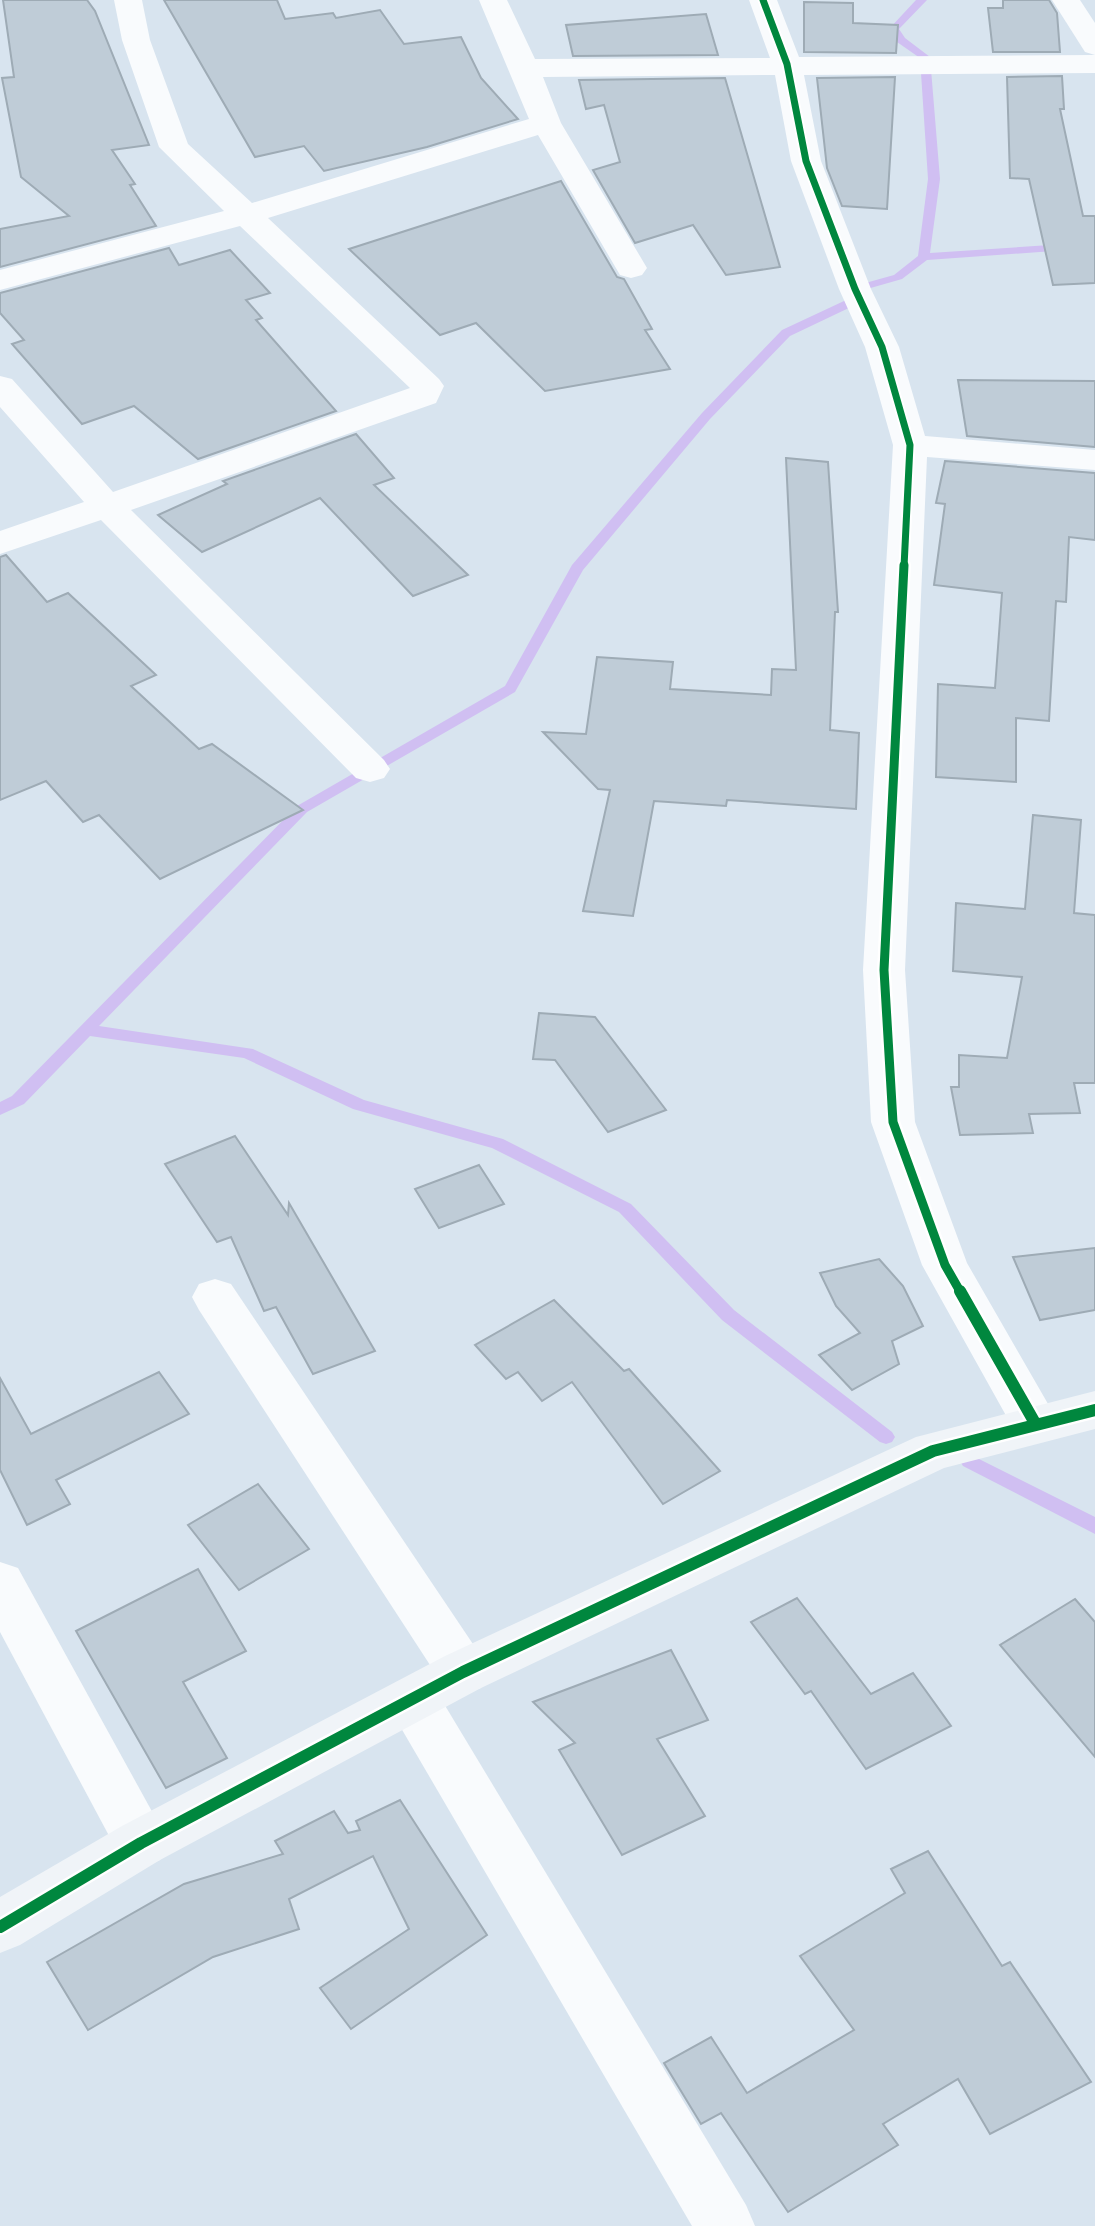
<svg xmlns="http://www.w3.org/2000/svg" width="1095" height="2226" font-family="'IBM Plex Sans',sans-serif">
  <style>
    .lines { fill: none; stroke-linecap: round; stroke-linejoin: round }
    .stream { fill: #d0bff2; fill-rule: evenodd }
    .building { fill: #bfccd7; stroke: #9eabb5; stroke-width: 2 }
    .street { fill: #f9fbfd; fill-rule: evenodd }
    .secondary { fill: #f0f4f8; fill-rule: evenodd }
    .cycleway-far2-casing { stroke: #fff; stroke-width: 11 }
    .cycleway-far1-casing { stroke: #fff; stroke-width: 14 }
    .cycleway-casing { stroke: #fff; stroke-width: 17 }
    .cycleway-far2 { stroke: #00873e; stroke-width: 7 }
    .cycleway-far1 { stroke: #00873e; stroke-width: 9 }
    .cycleway { stroke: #00873e; stroke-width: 12 }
  </style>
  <rect width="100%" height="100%" fill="#d8e4ef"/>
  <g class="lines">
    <!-- stream -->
    <g class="stream">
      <path d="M 916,0 L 927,0 L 899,29 L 905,38 L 930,57 L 940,179 L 930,253 L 1095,242 L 1095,248 L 927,260 L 902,279 L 860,291 L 853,306 L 790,336 L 710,419 L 583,570 L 515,692 L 307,812 L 99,1026 L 253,1049 L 364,1100 L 503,1139 L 631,1204 L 734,1310 L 892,1432 L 895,1437 L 892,1442 L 886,1444 L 880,1442 L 722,1320 L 619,1212 L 492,1148 L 353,1109 L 244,1058 L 90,1036 L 24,1104 L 0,1115 L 0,1102 L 12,1096 L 297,806 L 505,686 L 572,565 L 702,413 L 782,330 L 844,301 L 851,287 L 894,275 L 918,256 L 928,179 L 920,58 L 897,42 L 889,29 Z"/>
      <path d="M 969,1454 L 1095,1517 L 1095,1534 L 963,1466 L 960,1461 L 963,1456 Z"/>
    </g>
  </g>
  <!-- building -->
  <g class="building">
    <path d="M 3,0 L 87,0 L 95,11 L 149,145 L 112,150 L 135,184 L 130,185 L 156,226 L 0,267 L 0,229 L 69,216 L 21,177 L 2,78 L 14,77 Z"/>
    <path d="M 164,0 L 277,0 L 285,19 L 333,13 L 336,18 L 380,10 L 404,44 L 461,37 L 481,78 L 518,119 L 427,147 L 324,171 L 304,146 L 255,157 Z"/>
    <path d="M 1003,0 L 1049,0 L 1057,13 L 1060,52 L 993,52 L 988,8 L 1003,8 Z"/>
    <path d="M 804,2 L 853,3 L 853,23 L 898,25 L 896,53 L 804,52 Z"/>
    <path d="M 706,14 L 718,55 L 573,56 L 566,25 Z"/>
    <path d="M 1062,76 L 1064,109 L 1060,109 L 1083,216 L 1095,216 L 1095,283 L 1053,285 L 1029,179 L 1010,178 L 1007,77 Z"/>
    <path d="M 895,77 L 887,209 L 842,206 L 827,168 L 817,78 Z"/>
    <path d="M 725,78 L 780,267 L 726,275 L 693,225 L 635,243 L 593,170 L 620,162 L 604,105 L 586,109 L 579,80 Z"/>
    <path d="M 561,181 L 617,277 L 624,279 L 652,329 L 645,330 L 670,369 L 545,391 L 476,323 L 440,335 L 349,249 Z"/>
    <path d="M 169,248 L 179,265 L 230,250 L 270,293 L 246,300 L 262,318 L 256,320 L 336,411 L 198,459 L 134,406 L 82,424 L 12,344 L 24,340 L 0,313 L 0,293 Z"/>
    <path d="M 958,380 L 1095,381 L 1095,447 L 967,436 Z"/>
    <path d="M 356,434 L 394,478 L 374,485 L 468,575 L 413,596 L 320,498 L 202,552 L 158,515 L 227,484 L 223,481 Z"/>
    <path d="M 786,458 L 828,462 L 838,612 L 835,612 L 830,730 L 859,733 L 856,809 L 727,800 L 726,806 L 654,801 L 633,916 L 583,911 L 610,790 L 598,789 L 543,732 L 586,734 L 597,657 L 673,662 L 670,689 L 771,695 L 772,669 L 796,670 Z"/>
    <path d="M 945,461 L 1095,473 L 1095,540 L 1069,537 L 1066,602 L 1056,601 L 1049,721 L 1016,718 L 1016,782 L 936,777 L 938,684 L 995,688 L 1002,593 L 934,585 L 945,504 L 936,503 Z"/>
    <path d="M 6,555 L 47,602 L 68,593 L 156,675 L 131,686 L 199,749 L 212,744 L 303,810 L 160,879 L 99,815 L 83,822 L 46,781 L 0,800 L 0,557 Z"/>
    <path d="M 1033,815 L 1081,820 L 1074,913 L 1095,915 L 1095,1083 L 1074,1083 L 1080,1113 L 1029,1114 L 1033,1133 L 960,1135 L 951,1087 L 959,1087 L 959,1055 L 1007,1058 L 1022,977 L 953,971 L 956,903 L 1025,909 Z"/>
    <path d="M 539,1013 L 595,1017 L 666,1110 L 608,1132 L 555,1060 L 533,1059 Z"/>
    <path d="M 235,1136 L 288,1215 L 289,1203 L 375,1351 L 313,1374 L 276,1307 L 264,1311 L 231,1237 L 217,1242 L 165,1164 Z"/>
    <path d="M 479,1165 L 504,1204 L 439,1228 L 415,1189 Z"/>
    <path d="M 1095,1248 L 1095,1310 L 1040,1320 L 1013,1257 Z"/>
    <path d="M 879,1259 L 903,1286 L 923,1326 L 892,1341 L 899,1364 L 852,1390 L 819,1355 L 860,1333 L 836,1306 L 820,1273 Z"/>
    <path d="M 554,1300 L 624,1371 L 629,1369 L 720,1471 L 663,1504 L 572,1382 L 542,1401 L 518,1372 L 506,1379 L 475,1345 Z"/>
    <path d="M 159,1372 L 189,1414 L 56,1480 L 70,1504 L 27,1525 L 0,1470 L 0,1378 L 31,1434 Z"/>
    <path d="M 258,1484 L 309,1549 L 239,1590 L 188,1525 Z"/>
    <path d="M 198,1569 L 246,1651 L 183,1682 L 227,1758 L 166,1788 L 76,1631 Z"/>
    <path d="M 797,1598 L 871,1694 L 913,1673 L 951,1726 L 866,1769 L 811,1691 L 805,1694 L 751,1622 Z"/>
    <path d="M 1075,1599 L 1095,1622 L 1095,1757 L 1000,1645 Z"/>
    <path d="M 671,1650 L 708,1720 L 657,1739 L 705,1816 L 622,1855 L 559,1750 L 575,1743 L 533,1702 Z"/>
    <path d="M 400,1800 L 487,1935 L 351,2029 L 320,1988 L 409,1929 L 373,1856 L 289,1899 L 299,1929 L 213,1957 L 88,2030 L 47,1962 L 184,1884 L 283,1854 L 275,1841 L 334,1811 L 348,1833 L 360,1830 L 356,1821 Z"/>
    <path d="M 928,1851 L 1002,1966 L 1010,1962 L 1091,2082 L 990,2134 L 958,2079 L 883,2124 L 898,2145 L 788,2212 L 721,2113 L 701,2124 L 664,2063 L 711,2037 L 747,2093 L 854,2030 L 800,1956 L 905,1893 L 891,1869 Z"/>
  </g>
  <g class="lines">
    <!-- street -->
    <g class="street">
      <path d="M 114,0 L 142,0 L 150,40 L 188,144 L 252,203 L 529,119 L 479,0 L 507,0 L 535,59 L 770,58 L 749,0 L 777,0 L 799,57 L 1095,55 L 1095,73 L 804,75 L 821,161 L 871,289 L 899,347 L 925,436 L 1095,450 L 1095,470 L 927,457 L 905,970 L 915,1122 L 967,1263 L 1059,1423 L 1052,1437 L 1035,1442 L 1018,1437 L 922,1265 L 871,1122 L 863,970 L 893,445 L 865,347 L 839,289 L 791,161 L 775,75 L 543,77 L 561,123 L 647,268 L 642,275 L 631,278 L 620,275 L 538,135 L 268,218 L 439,379 L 444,386 L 436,403 L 131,510 L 384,760 L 390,769 L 384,778 L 370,782 L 356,778 L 101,520 L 0,554 L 0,531 L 84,502 L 0,407 L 0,376 L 12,379 L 113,492 L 410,388 L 240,226 L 0,290 L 0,270 L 224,211 L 159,147 L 122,40 Z"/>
      <path d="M 1052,0 L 1080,0 L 1095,23 L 1095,55 L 1085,52 Z"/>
      <path d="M 215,1279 L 231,1284 L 481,1656 L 489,1672 L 481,1688 L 463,1694 L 445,1688 L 199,1310 L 192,1297 L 199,1284 Z"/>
      <path d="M 0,1562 L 18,1568 L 160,1826 L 168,1843 L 160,1860 L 141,1868 L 122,1860 L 0,1632 Z"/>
      <path d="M 413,1677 L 432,1684 L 746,2205 L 755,2226 L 692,2226 L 394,1716 L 387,1700 L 394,1684 Z"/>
    </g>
    <!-- secondary -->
    <path class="secondary" d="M 1095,1391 L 1095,1429 L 944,1468 L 481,1688 L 160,1860 L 20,1945 L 0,1953 L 0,1897 L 122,1826 L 445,1656 L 916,1437 Z"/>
    <defs>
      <path id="cycleway-far2" d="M 763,0 L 787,64 L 806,161 L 855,289 L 882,347 L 910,445 L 904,567"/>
      <path id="cycleway-far1" d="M 904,565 L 884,970 L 893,1122 L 945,1265 L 961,1293"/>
      <g id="cycleway">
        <path d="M 960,1291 L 1035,1423"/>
        <path d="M 0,1927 L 141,1843 L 463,1672 L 933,1451 L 1095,1410"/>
      </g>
    </defs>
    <!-- cycleway-far2 casing -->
    <use href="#cycleway-far2" class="cycleway-far2-casing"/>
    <!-- cycleway-far1 casing -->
    <use href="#cycleway-far1" class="cycleway-far1-casing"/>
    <!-- cycleway casing -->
    <use href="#cycleway" class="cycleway-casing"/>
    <!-- cycleway-far2 -->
    <use href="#cycleway-far2" class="cycleway-far2"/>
    <!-- cycleway-far1 -->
    <use href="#cycleway-far1" class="cycleway-far1"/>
    <!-- cycleway -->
    <use href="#cycleway" class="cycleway"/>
  </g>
</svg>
